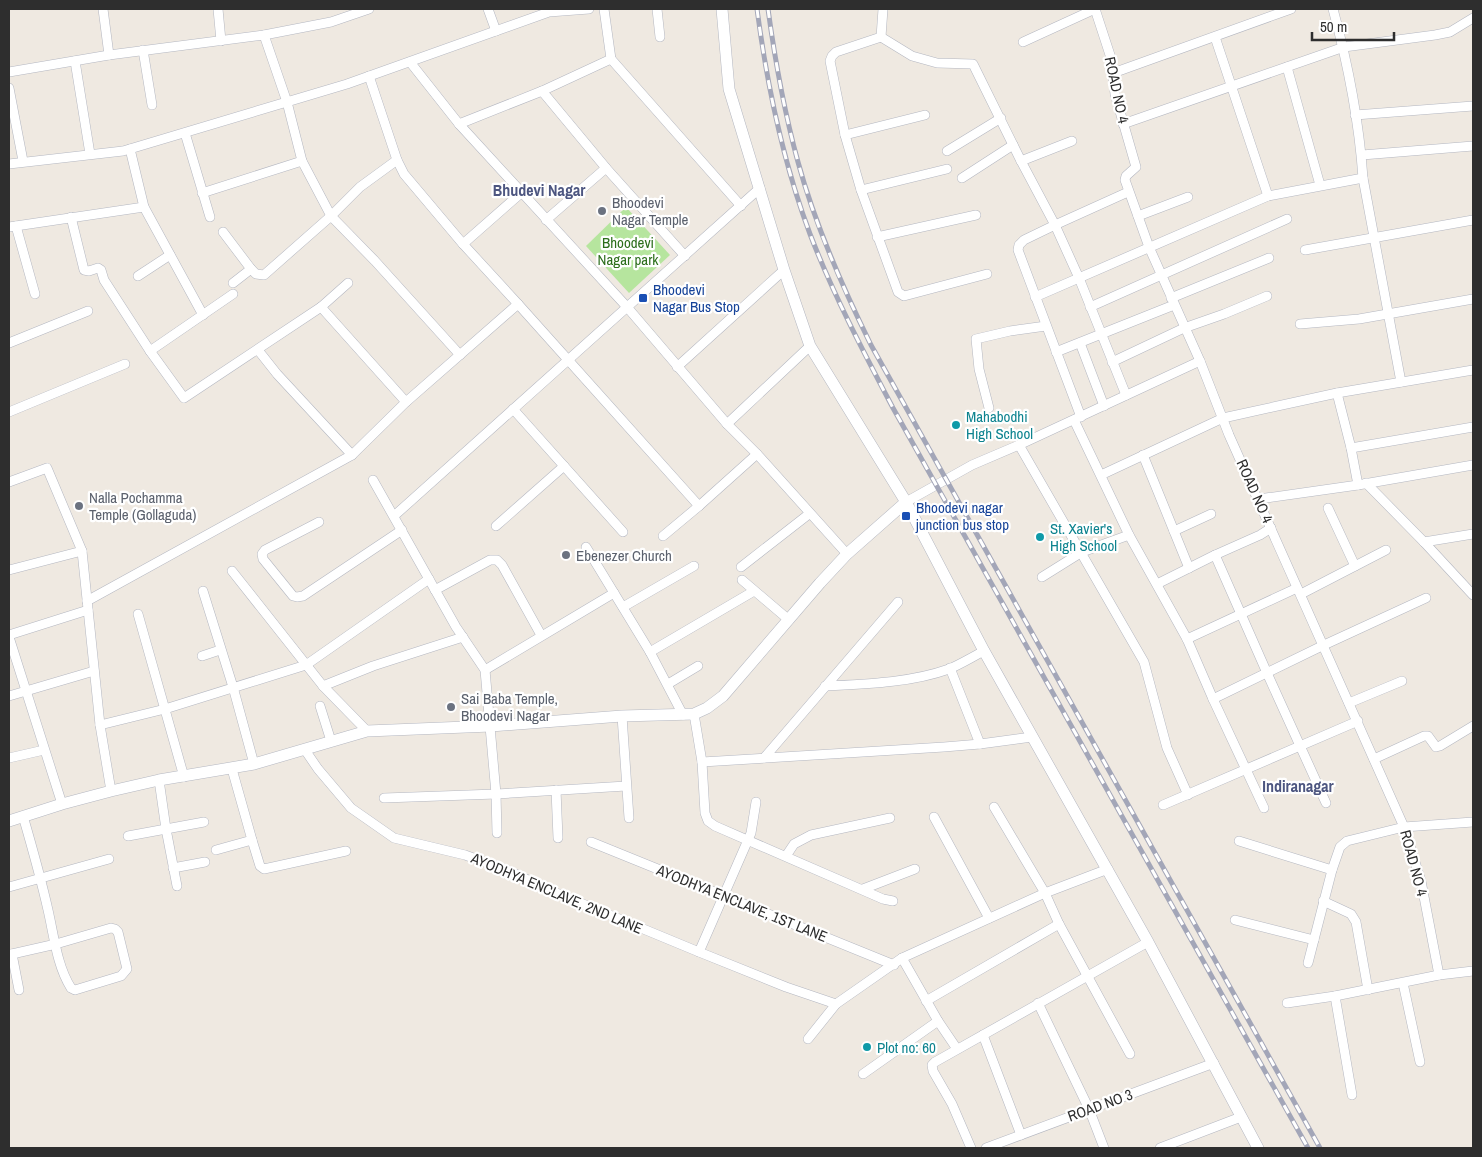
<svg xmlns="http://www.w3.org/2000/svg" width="1482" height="1157" font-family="'Archivo Narrow',sans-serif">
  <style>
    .green { fill: #b6e59e }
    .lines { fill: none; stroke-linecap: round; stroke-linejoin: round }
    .minor-casing { stroke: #b4b7c1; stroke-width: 10 }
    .tertiary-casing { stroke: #b4b7c1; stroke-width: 12 }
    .minor { stroke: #fff; stroke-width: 9 }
    .tertiary { stroke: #fff; stroke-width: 11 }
    .rail-casing { stroke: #a3a6b8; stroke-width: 5 }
    .rail { stroke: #fff; stroke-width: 3; stroke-dasharray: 9; stroke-linecap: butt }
    .worship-dot { fill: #6b7280; stroke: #fff; stroke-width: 2 }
    .transit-dot { fill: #1a4fb4; stroke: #fff; stroke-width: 2 }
    .culture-dot { fill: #0f9aa8; stroke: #fff; stroke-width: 2 }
    .labels { text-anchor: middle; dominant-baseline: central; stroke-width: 4.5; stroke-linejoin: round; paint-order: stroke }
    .street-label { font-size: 15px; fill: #2e2e2e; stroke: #fff }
    .worship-label { font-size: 15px; fill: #5b616d; stroke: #fff; text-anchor: start }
    .park-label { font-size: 15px; fill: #2c6e1b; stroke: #fff }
    .transit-label { font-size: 15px; fill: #164399; stroke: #fff; text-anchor: start }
    .culture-label { font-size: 15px; fill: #0d838f; stroke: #fff; text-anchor: start }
    .neighbourhood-label { font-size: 16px; font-weight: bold; fill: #4d5680; stroke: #fff }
  </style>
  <rect width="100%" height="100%" fill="#efe9e1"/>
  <!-- green -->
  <path class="green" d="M 626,207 L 670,255 L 629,293 L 586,246 Z"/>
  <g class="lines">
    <defs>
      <g id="minor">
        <path d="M 103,9 L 109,55"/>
        <path d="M 218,9 L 221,41"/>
        <path d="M 488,9 L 496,31"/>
        <path d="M 657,9 L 660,37"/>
        <path d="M 883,9 L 881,37 L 836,52 L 832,56 L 830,61 L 845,135 L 861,190 L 898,292 L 904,296 L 987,274"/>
        <path d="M 1095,9 L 1111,58 L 1115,94 L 1136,167 L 1126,176 L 1125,180 L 1149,247 L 1200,361 L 1229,435 L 1404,827 L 1421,881 L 1439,975"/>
        <path d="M 1333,9 C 1348,64 1359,122 1363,178 L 1401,382"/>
        <path d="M 264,35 L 287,102 L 302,161 L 331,216 L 375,261 L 460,355"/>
        <path d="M 881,37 L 912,56 L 937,63 L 973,64 L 1021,161 L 1055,225 L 1079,278 L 1126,395"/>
        <path d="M 1215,37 L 1268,196"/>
        <path d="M 1023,42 L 1095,9"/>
        <path d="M 143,50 L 152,105"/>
        <path d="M 611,59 L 741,206"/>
        <path d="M 75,61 L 90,154"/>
        <path d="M 410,62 L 459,124 L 627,307 L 727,424 L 757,454 L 847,554"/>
        <path d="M 1287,67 L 1320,185"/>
        <path d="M 9,72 L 109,55 L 264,35 L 331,22 L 369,9"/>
        <path d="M 1113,73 L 1291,9"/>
        <path d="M 369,76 L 397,160 L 404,174 L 463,244 L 518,304 L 699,506"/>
        <path d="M 9,88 L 23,161"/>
        <path d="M 542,91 L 606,168 L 685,256"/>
        <path d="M 1355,115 L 1473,106"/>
        <path d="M 459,124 L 542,91 L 611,59 L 604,9"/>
        <path d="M 1123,124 L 1344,47 L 1435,35 L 1450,32 L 1473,18"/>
        <path d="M 185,133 L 210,217"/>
        <path d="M 845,135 L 925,115"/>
        <path d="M 130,149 L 144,207 L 203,315"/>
        <path d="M 947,151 L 1001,118"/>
        <path d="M 1362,155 L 1473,146"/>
        <path d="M 1021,161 L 1072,141"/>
        <path d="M 9,164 L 123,151 L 347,84 L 549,12 L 589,9"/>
        <path d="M 962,178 L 1013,145"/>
        <path d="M 861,190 L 947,169"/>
        <path d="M 202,193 L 302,161"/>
        <path d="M 1138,216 L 1188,197"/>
        <path d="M 71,217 L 84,270 L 89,271 L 98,268 L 101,270 L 104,280 L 150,351 L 233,294"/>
        <path d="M 546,220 L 606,168"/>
        <path d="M 16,226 L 35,294"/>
        <path d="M 9,227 L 144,207"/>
        <path d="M 223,232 L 251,269 L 256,274 L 264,275 L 331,216 L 360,187 L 397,160"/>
        <path d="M 877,237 L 976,215"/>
        <path d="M 463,244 L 521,193"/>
        <path d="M 1305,250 L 1473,220"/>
        <path d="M 138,276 L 170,255"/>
        <path d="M 233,283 L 251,269"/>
        <path d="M 1035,297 L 1268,196 L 1363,178"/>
        <path d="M 1171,298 L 1269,258"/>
        <path d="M 321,307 L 406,402"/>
        <path d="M 1090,307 L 1287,219"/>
        <path d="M 1300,324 L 1359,319 L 1473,299"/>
        <path d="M 9,343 L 88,311"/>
        <path d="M 1080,343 L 1104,406"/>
        <path d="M 258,350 L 277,374 L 352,455 L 406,402 L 518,304"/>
        <path d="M 150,351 L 184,398 L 321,307 L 348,283"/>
        <path d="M 1056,352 L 1174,305"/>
        <path d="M 1112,362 L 1184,328 L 1224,314 L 1267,296"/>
        <path d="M 677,367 L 784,270"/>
        <path d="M 1337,393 L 1351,448 L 1358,485"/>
        <path d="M 989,408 L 979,369 L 976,339 L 1010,331 L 1046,326"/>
        <path d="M 513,409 L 623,532"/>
        <path d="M 9,412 L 125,364"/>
        <path d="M 1081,417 L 1018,250 L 1019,245 L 1024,240 L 1055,225 L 1128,192"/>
        <path d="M 1074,420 L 1129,535 L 1187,639 L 1213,699 L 1264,808"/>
        <path d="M 727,424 L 810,346"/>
        <path d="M 1019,445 L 1144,662 L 1167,748 L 1188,795"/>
        <path d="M 1351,448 L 1473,427"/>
        <path d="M 1143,455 L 1189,568"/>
        <path d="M 1101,475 L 1223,418 L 1337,393 L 1473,370"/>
        <path d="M 373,480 L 456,627 L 485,670 L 496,794 L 497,833"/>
        <path d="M 9,482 L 47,468 L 82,551 L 100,725 L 111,791"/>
        <path d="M 1366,483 L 1424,542 L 1473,595"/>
        <path d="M 1259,499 L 1358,485 L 1473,465"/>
        <path d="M 906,502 L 972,465 L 1019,445 L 1200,361"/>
        <path d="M 1328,508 L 1355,566"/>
        <path d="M 394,516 L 760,188"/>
        <path d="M 319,522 L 265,550 L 262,554 L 263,559 L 293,596 L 297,597 L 303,596 L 402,530"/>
        <path d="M 496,526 L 564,466"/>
        <path d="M 1174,531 L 1211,514"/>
        <path d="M 663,536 L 699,506 L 757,454"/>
        <path d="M 1424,542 L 1473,534"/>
        <path d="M 586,547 L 650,652 L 683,715"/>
        <path d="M 1215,555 L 1267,673 L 1326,803"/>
        <path d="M 741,567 L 809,514"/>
        <path d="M 9,570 L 82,551"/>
        <path d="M 232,571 L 323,686 L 367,731"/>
        <path d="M 1042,577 L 1082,552 L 1129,535"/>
        <path d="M 742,580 L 789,620"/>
        <path d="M 1157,584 L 1215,555 L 1260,535 L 1271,528"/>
        <path d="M 435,590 L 490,560 L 497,560 L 502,565 L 541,635"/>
        <path d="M 203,591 L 233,687 L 254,764"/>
        <path d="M 1301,594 L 1386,550"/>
        <path d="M 87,601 L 352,455"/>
        <path d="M 623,607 L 694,566"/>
        <path d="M 138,614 L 184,777"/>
        <path d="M 9,635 L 88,610"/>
        <path d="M 9,637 L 62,804"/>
        <path d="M 1187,639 L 1297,588"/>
        <path d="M 650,652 L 754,591"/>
        <path d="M 202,656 L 220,650"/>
        <path d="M 950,668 L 980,744"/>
        <path d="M 485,670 L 614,593"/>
        <path d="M 668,684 L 698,666"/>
        <path d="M 323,686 L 373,666 L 463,637"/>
        <path d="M 825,686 C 865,684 910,683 949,669 C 961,664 972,657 984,651"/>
        <path d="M 9,696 L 94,671"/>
        <path d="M 1213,699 L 1324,645 L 1426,598"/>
        <path d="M 1349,703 L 1402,681"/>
        <path d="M 320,706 L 331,741"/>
        <path d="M 694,714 L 702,762 L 705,813 L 708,821 L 715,826 L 883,899 L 893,901"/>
        <path d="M 622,716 L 629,818"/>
        <path d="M 100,725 L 165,709 L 306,665 L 429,579"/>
        <path d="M 305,750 L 318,769 L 351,808 L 394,838 L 465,855 L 509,871 L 554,892 L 699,952 L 786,987 L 836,1004"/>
        <path d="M 9,758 L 44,750"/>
        <path d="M 764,758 L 898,602"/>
        <path d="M 1374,759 L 1424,736 L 1428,736 L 1436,747 L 1440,746 L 1473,726"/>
        <path d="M 702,762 L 944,747 L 980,744 L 1032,737"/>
        <path d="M 159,780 L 166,829 L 177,886"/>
        <path d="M 556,790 L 558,838"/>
        <path d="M 384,798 L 496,794 L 626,786"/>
        <path d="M 1163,805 L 1358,721"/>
        <path d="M 994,807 L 1045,893 L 1059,924 L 1130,1054"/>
        <path d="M 934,817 L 989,918"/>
        <path d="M 128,836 L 204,822"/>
        <path d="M 252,840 L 260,866 L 264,869 L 346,851"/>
        <path d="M 1239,841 L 1332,870"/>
        <path d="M 591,842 L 894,965"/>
        <path d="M 216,850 L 252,840 L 232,769"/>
        <path d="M 786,856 L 794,844 L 811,835 L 890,818"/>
        <path d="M 173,868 L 205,862"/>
        <path d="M 9,887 L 109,859"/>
        <path d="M 863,889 L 915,869"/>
        <path d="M 1323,901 L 1351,914 L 1356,922 L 1368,990"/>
        <path d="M 1235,920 L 1314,940"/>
        <path d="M 699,952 L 751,833 L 756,802"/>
        <path d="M 9,954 L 12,954 L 19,990"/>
        <path d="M 12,954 L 56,944 L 111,928 L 115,929 L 118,932 L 127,969 L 121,976 L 75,990 L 71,988 C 57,966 54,936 48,910 C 41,879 32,847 23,816"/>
        <path d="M 902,958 L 938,1021 L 957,1049"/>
        <path d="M 1308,963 L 1332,870 L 1340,847 L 1347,841 L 1404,827 L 1473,822"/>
        <path d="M 1403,983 L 1420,1062"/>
        <path d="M 1335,996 L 1352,1095"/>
        <path d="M 926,1001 L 1059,924"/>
        <path d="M 1038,1003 L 1089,1109 L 1104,1148"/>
        <path d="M 1287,1003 L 1335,996 L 1439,975 L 1473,971"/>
        <path d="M 983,1035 L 1021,1135"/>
        <path d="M 808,1039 L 836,1004 L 902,958 L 1045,893 L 1108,869"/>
        <path d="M 863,1074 L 938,1021"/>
        <path d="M 971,1148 L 952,1104 L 933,1071 L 932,1065 L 935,1062 L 1148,942"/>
        <path d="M 986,1148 L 1214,1063"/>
        <path d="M 1160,1148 L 1241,1117"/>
      </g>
      <g id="tertiary">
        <path d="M 722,9 L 729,89 L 784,270 L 810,346 L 906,502 L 984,651 L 1148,942 L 1258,1148"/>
        <path d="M 9,821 L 62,804 L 111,791 L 159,780 L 254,764 L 367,731 L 491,726 L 622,716 L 694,714 L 707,708 L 723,696 L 820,583 L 847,554 L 906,502"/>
      </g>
    </defs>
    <!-- minor casing -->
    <use href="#minor" class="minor-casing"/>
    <!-- tertiary casing -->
    <use href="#tertiary" class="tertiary-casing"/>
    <!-- minor -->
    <use href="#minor" class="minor"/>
    <!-- tertiary -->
    <use href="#tertiary" class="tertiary"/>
    <defs>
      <g id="rail">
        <path d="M 757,9 C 767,85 783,162 810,234 C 833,294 863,351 893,408 L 1308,1148"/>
        <path d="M 768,9 C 775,60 784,111 798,162 C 815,225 842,286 871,345 L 1320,1148"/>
      </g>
    </defs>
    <!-- rail casing -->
    <use href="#rail" class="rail-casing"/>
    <!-- rail -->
    <use href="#rail" class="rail"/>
  </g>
  <!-- markers -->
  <g class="worship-dot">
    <circle cx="602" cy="211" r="5"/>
    <circle cx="79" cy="506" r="5"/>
    <circle cx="566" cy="555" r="5"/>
    <circle cx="451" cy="707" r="5"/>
  </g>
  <g class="transit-dot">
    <rect x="638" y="293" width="10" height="10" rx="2.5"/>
    <rect x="901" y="511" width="10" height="10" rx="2.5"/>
  </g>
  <g class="culture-dot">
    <circle cx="956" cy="425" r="5"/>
    <circle cx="1040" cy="537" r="5"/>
    <circle cx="867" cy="1047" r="5"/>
  </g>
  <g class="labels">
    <!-- street labels -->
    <g class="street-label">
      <text transform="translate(1117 90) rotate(78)">ROAD NO 4</text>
      <text transform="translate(1255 491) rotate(66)">ROAD NO 4</text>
      <text transform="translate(1414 863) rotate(75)">ROAD NO 4</text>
      <text transform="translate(557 893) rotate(23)">AYODHYA ENCLAVE, 2ND LANE</text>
      <text transform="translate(742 903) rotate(22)">AYODHYA ENCLAVE, 1ST LANE</text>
      <text transform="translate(1100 1105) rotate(-20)">ROAD NO 3</text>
    </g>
    <!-- worship labels -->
    <g class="worship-label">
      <text x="612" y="202">Bhoodevi<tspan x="612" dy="17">Nagar Temple</tspan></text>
      <text x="89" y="497">Nalla Pochamma<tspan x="89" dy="17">Temple (Gollaguda)</tspan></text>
      <text x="576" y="555">Ebenezer Church</text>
      <text x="461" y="698">Sai Baba Temple,<tspan x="461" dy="17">Bhoodevi Nagar</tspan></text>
    </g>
    <!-- park labels -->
    <g class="park-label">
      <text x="628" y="242">Bhoodevi<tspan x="628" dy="17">Nagar park</tspan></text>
    </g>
    <!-- transit labels -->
    <g class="transit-label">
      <text x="653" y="289">Bhoodevi<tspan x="653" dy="17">Nagar Bus Stop</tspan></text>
      <text x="916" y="507">Bhoodevi nagar<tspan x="916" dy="17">junction bus stop</tspan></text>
    </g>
    <!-- culture labels -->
    <g class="culture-label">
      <text x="966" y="416">Mahabodhi<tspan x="966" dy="17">High School</tspan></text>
      <text x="1050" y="528">St. Xavier's<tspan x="1050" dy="17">High School</tspan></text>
      <text x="877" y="1047">Plot no: 60</text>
    </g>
    <!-- neighbourhood labels -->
    <g class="neighbourhood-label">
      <text x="539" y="190">Bhudevi Nagar</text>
      <text x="1298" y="786">Indiranagar</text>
    </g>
  </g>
  <!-- border -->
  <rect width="1482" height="1157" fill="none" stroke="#2e2e2e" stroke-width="20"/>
  <!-- scale -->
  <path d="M1312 32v8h82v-8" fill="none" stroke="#2e2e2e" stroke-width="2.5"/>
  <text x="1320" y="32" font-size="15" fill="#2e2e2e" stroke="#ffffff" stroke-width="4" paint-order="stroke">50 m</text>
</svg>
